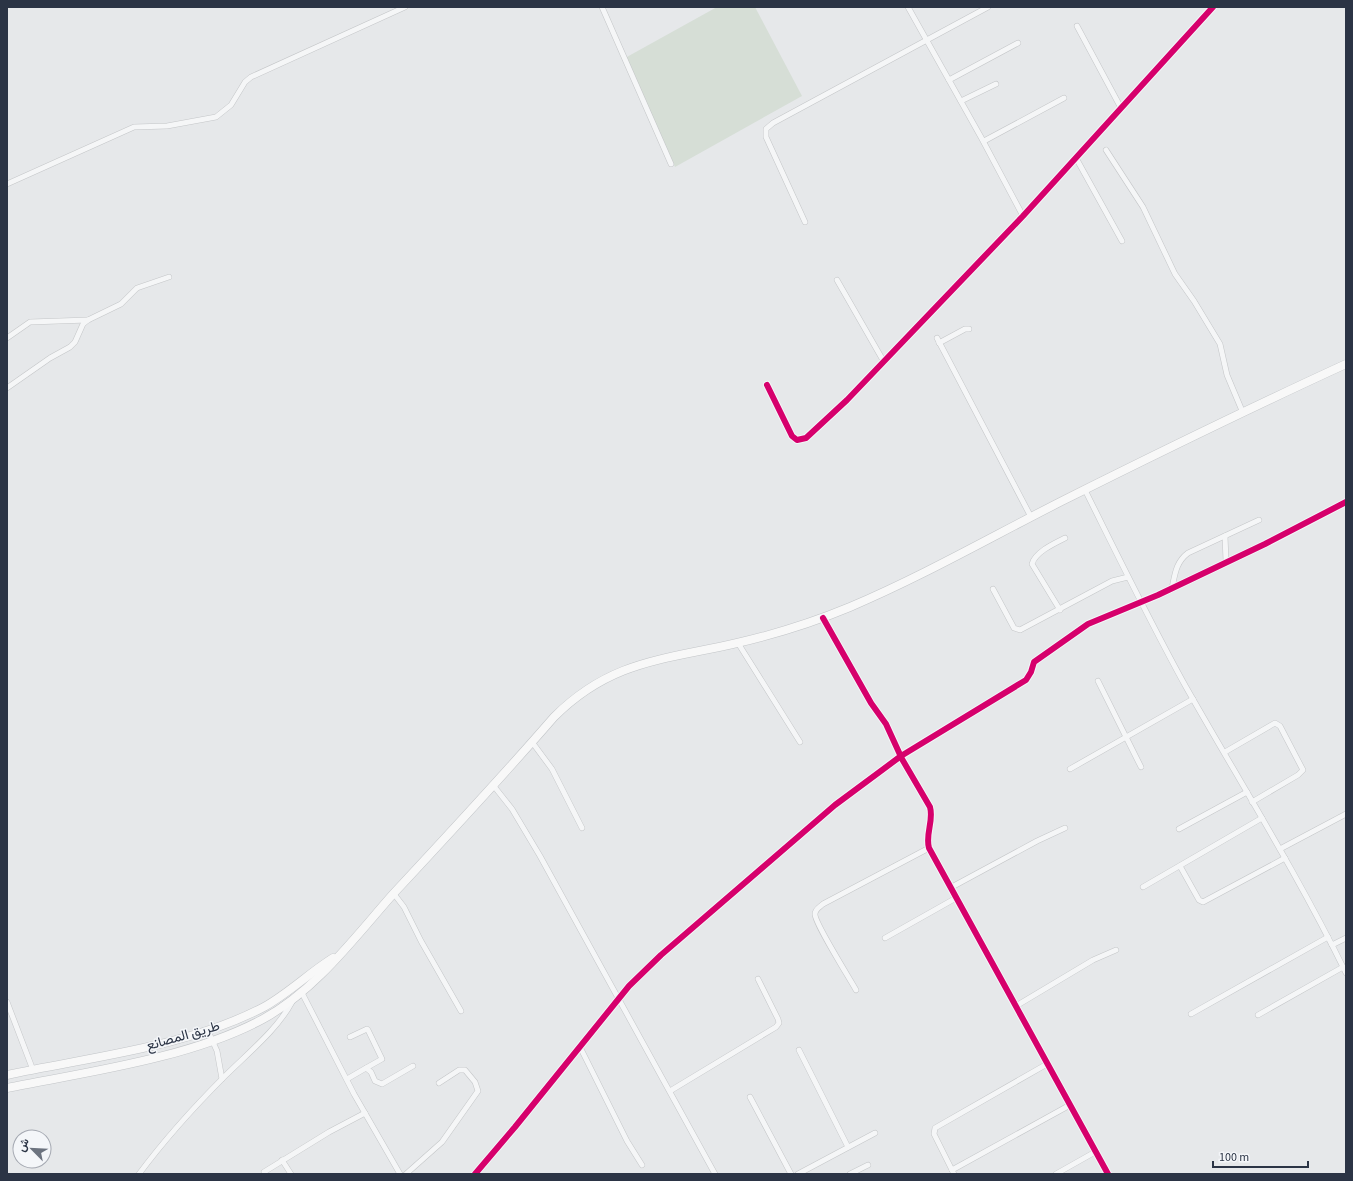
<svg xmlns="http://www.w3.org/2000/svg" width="1353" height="1181" font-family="'Source Sans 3',Vazirmatn,sans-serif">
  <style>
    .green { fill: #d6ded6 }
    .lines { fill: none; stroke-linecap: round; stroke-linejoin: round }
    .minor-casing { stroke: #c4c6c8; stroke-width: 6 }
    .primary-casing { stroke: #c2c5c8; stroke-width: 9 }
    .minor { stroke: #f5f6f7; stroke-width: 5 }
    .primary { stroke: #f8f8f8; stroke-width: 8 }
    .cycleway-casing { stroke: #f4f6f9; stroke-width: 8 }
    .cycleway { stroke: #d6006c; stroke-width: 6 }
    .labels { text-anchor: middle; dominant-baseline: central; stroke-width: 3; stroke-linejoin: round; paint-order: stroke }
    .street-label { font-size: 14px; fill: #2b3445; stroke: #f4f6f9 }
  </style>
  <rect width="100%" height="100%" fill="#e6e8ea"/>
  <!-- green -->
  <path class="green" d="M 717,7 L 755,7 L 802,96 L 675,167 L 625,58 Z"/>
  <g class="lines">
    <defs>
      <g id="minor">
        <path d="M 602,7 L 671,164"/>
        <path d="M 908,7 L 982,139 L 1023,216"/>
        <path d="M 1077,26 L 1121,108"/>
        <path d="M 949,80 L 1018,43"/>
        <path d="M 961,101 L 996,84"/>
        <path d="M 984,141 L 1064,98"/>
        <path d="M 1106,150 L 1143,207 L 1175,274 L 1194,301 L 1220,344 L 1227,375 L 1243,413"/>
        <path d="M 1076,158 L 1122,241"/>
        <path d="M 7,184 L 134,127 L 167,126 L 216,117 L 231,105 L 245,82 L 251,77 L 405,7"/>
        <path d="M 805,222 L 766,137 L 766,129 L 773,123 L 988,7"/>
        <path d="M 837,280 L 884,362"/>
        <path d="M 7,338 L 30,322 L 88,320"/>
        <path d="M 937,338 L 1031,517"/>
        <path d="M 939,343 L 965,329 L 969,329"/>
        <path d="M 767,385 L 792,436 L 797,440 L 806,438 L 847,400 L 1023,216 L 1213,7"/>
        <path d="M 7,388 L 50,358 L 70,347 L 75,342 L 83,324 L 88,320 L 121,304 L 137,288 L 169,277"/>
        <path d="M 1085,490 C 1118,556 1150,622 1186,687 C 1240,782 1298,875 1346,973"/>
        <path d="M 1225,536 L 1226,561"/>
        <path d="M 1172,588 C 1175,574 1176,562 1188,553 L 1259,520"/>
        <path d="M 993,589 L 1014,628 L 1020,630 L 1112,581 L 1128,577"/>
        <path d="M 1060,610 L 1032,564 C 1035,552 1055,543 1065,538"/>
        <path d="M 823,618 L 871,703 L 886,724 L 902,759 L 930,807 C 934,821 925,834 929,848 L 1108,1174"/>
        <path d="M 738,643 L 800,742"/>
        <path d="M 1098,681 L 1141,767"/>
        <path d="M 532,742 L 552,769 L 582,828"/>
        <path d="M 1225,752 L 1275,723 L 1280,726 L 1303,770 L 1298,775 L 1252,802"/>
        <path d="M 1070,769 L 1193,699"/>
        <path d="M 493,785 L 512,809 L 540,856 L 715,1174"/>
        <path d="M 1179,829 L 1247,792"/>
        <path d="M 1280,849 L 1346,814"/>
        <path d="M 1180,866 L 1199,900 L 1203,902 L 1285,858"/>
        <path d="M 1143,887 L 1262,818"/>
        <path d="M 950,888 L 1037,841 L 1065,828"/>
        <path d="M 394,894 L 404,907 L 421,941 L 461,1011"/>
        <path d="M 885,938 L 956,898"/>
        <path d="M 1332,945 L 1346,938"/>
        <path d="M 856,990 C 850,979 814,922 815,914 C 815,909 820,907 823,904 L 929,848"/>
        <path d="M 301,991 L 354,1094 L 400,1174"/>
        <path d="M 7,1002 L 33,1070"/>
        <path d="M 1016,1006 L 1093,960 L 1116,950"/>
        <path d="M 1191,1014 L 1328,937"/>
        <path d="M 1258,1015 L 1343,967"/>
        <path d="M 208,1031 L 217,1051 L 222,1079"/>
        <path d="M 350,1037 L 367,1029 L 368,1030 L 382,1059 L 366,1068"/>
        <path d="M 580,1047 L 627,1141 L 642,1165"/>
        <path d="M 799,1050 L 848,1147"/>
        <path d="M 347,1079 L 366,1068 L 371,1072 L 375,1081 L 382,1084 L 413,1066"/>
        <path d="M 670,1091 L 776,1027 L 779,1023 L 778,1019 L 758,979"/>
        <path d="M 750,1097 L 791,1174"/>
        <path d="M 282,1160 L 291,1174"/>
        <path d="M 952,1170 L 1070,1105"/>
        <path d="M 264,1172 L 329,1132 L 365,1113"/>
        <path d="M 139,1174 C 165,1139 195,1106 225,1076 C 248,1053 277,1030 292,1002"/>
        <path d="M 406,1174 L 442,1142 L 478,1091 L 475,1082 L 465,1070 L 459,1070 L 439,1083"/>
        <path d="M 475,1174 L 515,1127 L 629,986 L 661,955 L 835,805 L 901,756 L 1026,680 L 1031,672 L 1034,662 L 1088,624 L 1158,595 L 1265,544 L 1346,502"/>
        <path d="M 798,1174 L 875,1133"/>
        <path d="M 850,1174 L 868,1165"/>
        <path d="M 954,1174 L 934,1134 L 935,1128 L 1047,1064"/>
        <path d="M 1056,1174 L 1095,1152"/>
      </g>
      <g id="primary">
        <path d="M 7,1075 C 90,1057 188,1047 264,1007 C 289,993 309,973 333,958"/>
        <path d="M 7,1088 C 87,1072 191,1058 263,1019 C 316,990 354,938 394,893 C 448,835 502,777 554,717 C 611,660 664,660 737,643 C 776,634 814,622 850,607 C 923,576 991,537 1062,501 C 1156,454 1250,408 1346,364"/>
      </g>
    </defs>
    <!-- minor casing -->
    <use href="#minor" class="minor-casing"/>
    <!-- primary casing -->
    <use href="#primary" class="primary-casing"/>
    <!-- minor -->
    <use href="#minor" class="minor"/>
    <!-- primary -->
    <use href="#primary" class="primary"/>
    <defs>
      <g id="cycleway">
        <path d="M 767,385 L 792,436 L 797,440 L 806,438 L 847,400 L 1023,216 L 1213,7"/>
        <path d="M 823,618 L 871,703 L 886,724 L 902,759 L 930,807 C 934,821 925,834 929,848 L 1108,1174"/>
        <path d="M 475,1174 L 515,1127 L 629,986 L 661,955 L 835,805 L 901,756 L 1026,680 L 1031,672 L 1034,662 L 1088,624 L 1158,595 L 1265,544 L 1346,502"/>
      </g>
    </defs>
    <!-- cycleway casing -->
    <use href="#cycleway" class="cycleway-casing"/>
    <!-- cycleway -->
    <use href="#cycleway" class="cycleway"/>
  </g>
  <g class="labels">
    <!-- street labels -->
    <g class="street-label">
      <text transform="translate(183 1036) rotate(-16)">طريق المصانع</text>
    </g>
  </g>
  <!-- border -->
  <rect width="1353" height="1181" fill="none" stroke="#2b3445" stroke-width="16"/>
  <!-- north arrow -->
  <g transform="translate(32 1149) rotate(294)"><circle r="19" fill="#f4f6f9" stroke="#a4a8b1"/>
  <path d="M0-3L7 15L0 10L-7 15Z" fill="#6c737f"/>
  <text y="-6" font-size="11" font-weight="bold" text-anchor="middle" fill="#2b3445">ش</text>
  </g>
  <!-- scale -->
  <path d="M1213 1161v6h95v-6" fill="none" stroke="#2b3445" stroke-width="2"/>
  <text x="1219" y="1161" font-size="12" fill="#2b3445" stroke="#f4f6f9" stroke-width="3" paint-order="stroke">100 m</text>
</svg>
